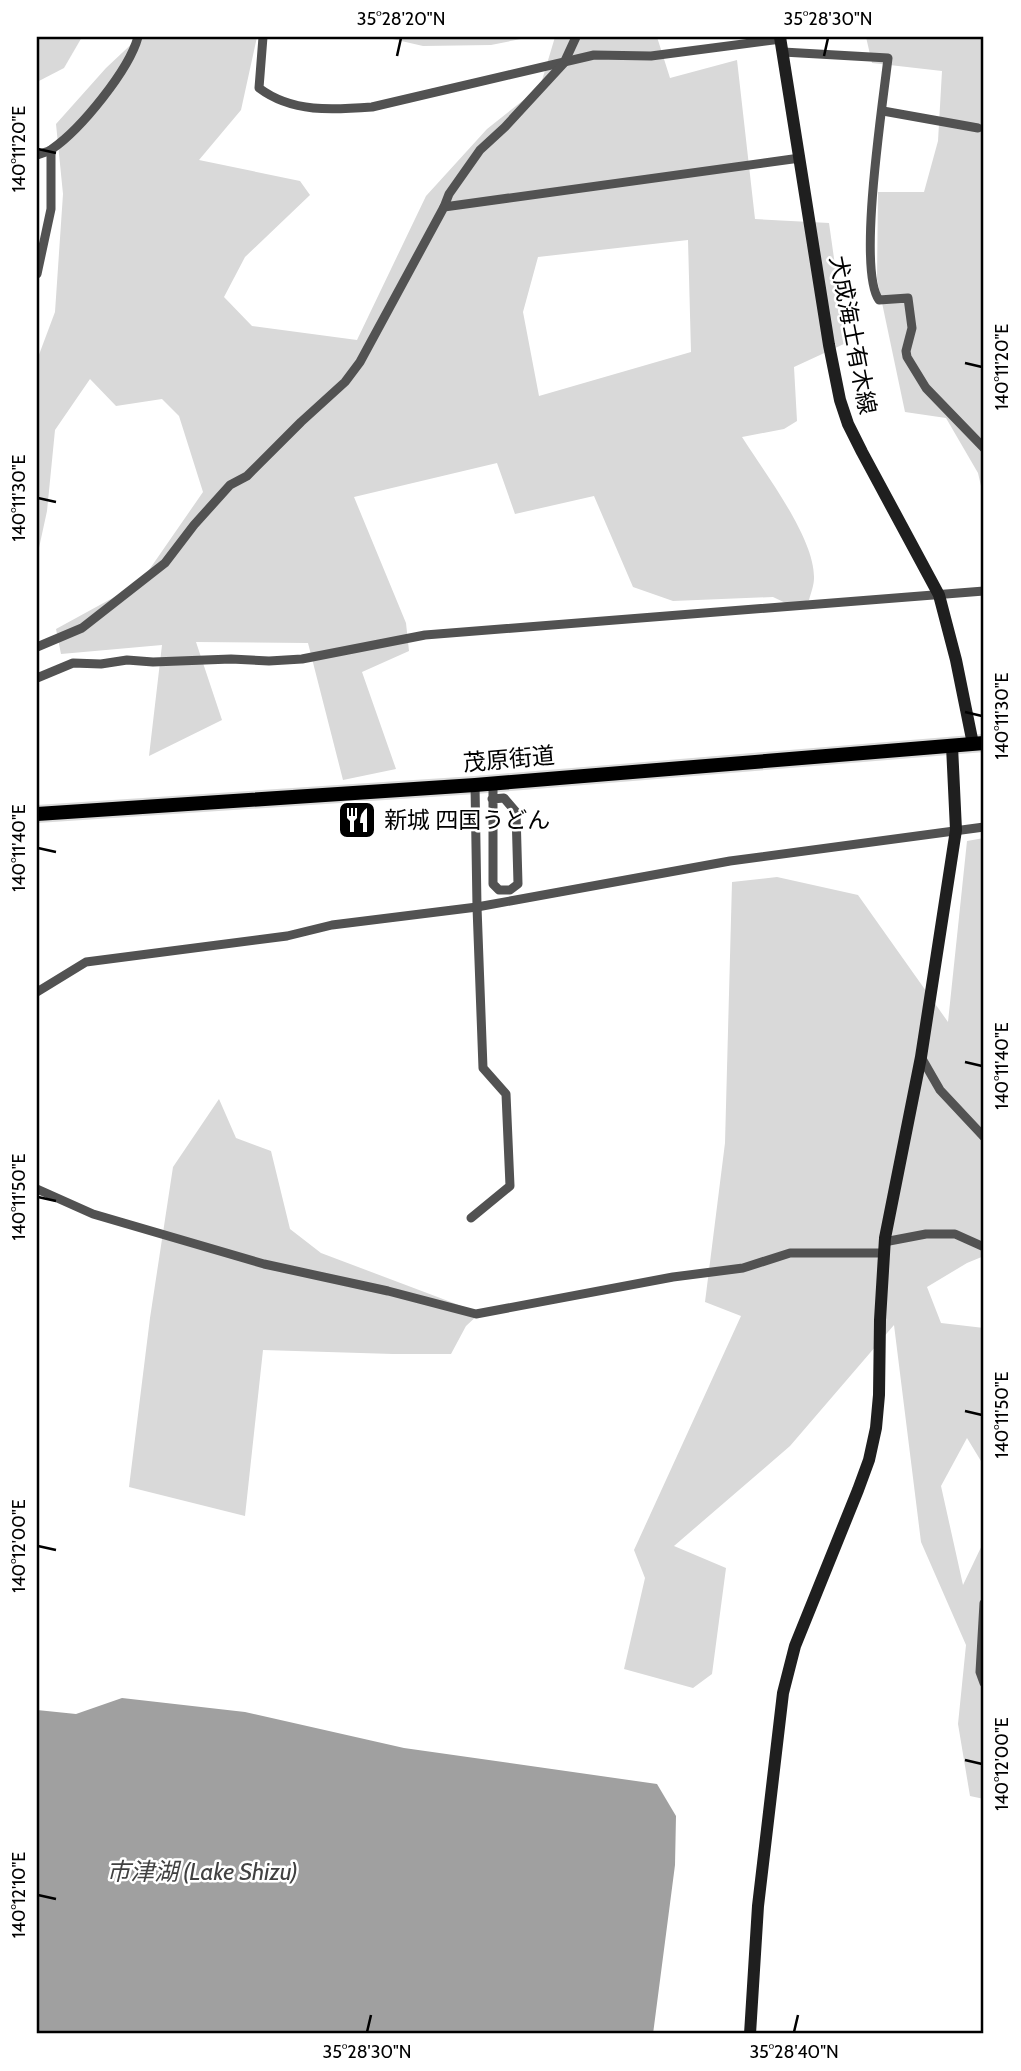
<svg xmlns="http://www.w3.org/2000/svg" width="1021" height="2071" font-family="Cabin,'Noto Sans JP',sans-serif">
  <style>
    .green { fill: #d9d9d9; fill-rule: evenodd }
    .water { fill: #a0a0a0 }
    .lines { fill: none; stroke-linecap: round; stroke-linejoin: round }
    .primary-casing { stroke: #dbdbdb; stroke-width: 18 }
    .street { stroke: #525252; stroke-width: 9 }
    .secondary { stroke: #1f1f1f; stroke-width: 12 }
    .primary { stroke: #000; stroke-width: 14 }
    .ticks { fill: none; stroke: #000; stroke-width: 2.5 }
    .labels { text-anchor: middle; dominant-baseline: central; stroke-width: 5; stroke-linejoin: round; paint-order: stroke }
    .street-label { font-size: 23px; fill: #000; stroke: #fff }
    .poi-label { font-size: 23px; fill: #000; stroke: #fff; text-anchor: start }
    .water-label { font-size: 24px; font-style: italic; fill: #414141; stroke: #fff }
    .neatline { fill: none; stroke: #000; stroke-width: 2.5 }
    .ticks-label { font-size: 18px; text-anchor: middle; fill: #000 }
  </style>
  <rect width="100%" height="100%" fill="#fff"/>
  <!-- green -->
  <g class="green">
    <path d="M 37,37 L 82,37 L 64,68 L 37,82 Z"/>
    <path d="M 139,37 L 257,37 L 241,110 L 199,160 L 300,181 L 310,195 L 245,257 L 224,297 L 252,326 L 357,340 L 426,196 L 487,129 L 540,87 L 555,37 L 657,37 L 670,78 L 737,60 L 755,219 L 829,223 L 846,343 L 794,367 L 797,421 L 784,429 L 742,437 C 764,472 815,538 814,578 C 814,585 811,593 809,600 L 792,606 L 773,597 L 673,601 L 633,587 L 594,496 L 515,514 L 497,463 L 354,497 L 406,623 L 409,651 L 362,672 L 396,769 L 343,780 L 308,643 L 196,642 L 222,720 L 149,756 L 162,645 L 61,654 L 56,629 L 140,583 L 203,492 L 179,416 L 162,399 L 116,406 L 90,379 L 55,430 L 47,511 L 37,557 L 37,360 L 55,312 L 63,194 L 56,124 L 106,68 ZM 688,240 L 691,352 L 539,396 L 523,312 L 538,257 Z"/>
    <path d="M 384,37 L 531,37 L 491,45 L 423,46 Z"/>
    <path d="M 866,37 L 984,37 L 984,499 L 978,473 L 946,418 L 905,412 L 877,279 L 878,192 L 924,192 L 938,141 L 942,71 L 872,63 Z"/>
    <path d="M 984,838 L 984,1256 L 967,1263 L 927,1287 L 941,1323 L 984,1328 L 984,1466 L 967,1438 L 941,1486 L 963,1585 L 984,1541 L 984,1799 L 970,1796 L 958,1724 L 966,1645 L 921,1542 L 894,1325 L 790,1446 L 674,1546 L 726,1568 L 712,1674 L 693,1688 L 624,1669 L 645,1578 L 634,1550 L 741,1316 L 705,1302 L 725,1143 L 732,882 L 777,877 L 858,895 L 948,1022 L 967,841 Z"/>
    <path d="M 219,1099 L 236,1138 L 271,1151 L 290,1229 L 321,1253 L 480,1313 L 466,1326 L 451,1354 L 393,1354 L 263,1350 L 245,1516 L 129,1487 L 150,1318 L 173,1167 Z"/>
  </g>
  <!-- water -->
  <path class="water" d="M 122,1698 L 245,1712 L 404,1748 L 657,1784 L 676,1816 L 675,1865 L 653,2034 L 37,2034 L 37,1710 L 76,1714 Z"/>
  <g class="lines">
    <defs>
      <path id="primary" d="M 37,814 L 475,785 L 984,743"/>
    </defs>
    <!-- primary casing -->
    <use href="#primary" class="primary-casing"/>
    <!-- street -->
    <g class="street">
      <path d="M 263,37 L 259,88 C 292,113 333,110 372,107 L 594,55 L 651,56 L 781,39"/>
      <path d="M 783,52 L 888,58 C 883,103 857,269 879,300 L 908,298 L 912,328 L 906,351 L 907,357 L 926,388 L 984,448"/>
      <path d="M 883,111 L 978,128"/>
      <path d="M 37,155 C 42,153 48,152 52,149 C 81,129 129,70 138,37"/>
      <path d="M 444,207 L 449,194 L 480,150 L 505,127 L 564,63 L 576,37"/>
      <path d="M 37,274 L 51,209 L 51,150"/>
      <path d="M 37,647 L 82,628 L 165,563 L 194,525 L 230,485 L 247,476 L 301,422 L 345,382 L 360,362 L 444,207 L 800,158"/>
      <path d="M 37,678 L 73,663 L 101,664 L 127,660 L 153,662 L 231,659 L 269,661 L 302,659 L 425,635 L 984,591"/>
      <path d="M 492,799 L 504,798 L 516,812 L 518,884 L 510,890 L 499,890 L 493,884 L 493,783"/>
      <path d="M 37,992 L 86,962 L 287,936 L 332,925 L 477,907 L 730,861 L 984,827"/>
      <path d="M 921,1057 L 940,1090 L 984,1137"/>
      <path d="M 37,1189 L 93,1214 L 264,1264 L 388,1291 L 476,1314 L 673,1277 L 743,1268 L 790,1253 L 883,1253"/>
      <path d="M 471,1218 L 510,1186 L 506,1094 L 483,1068 L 477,907 L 475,785"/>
      <path d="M 884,1242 L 926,1234 L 955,1234 L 984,1247"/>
      <path d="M 984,1603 L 980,1672 L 984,1683"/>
    </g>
    <!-- secondary -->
    <g class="secondary">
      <path d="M 780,37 L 829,345 L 840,400 L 848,424 L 862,452 L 939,595 L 956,660 L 973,744"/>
      <path d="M 750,2034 L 758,1906 L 783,1693 L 795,1646 L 858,1490 L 869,1460 L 876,1428 L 879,1395 L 880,1320 L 885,1238 L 921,1057 L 956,830 L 952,746"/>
    </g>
    <!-- primary -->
    <use href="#primary" class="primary"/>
  </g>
  <!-- ticks -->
  <path class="ticks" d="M 397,56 L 401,38M 824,56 L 828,38M 38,149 L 56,153M 965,363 L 982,367M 38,498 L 56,502M 965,712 L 982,716M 38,848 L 56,852M 965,1062 L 982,1066M 38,1197 L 56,1201M 965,1411 L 982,1415M 38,1546 L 56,1550M 965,1760 L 982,1764M 38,1895 L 56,1899M 367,2032 L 371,2015M 794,2032 L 798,2015"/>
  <!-- icons -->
  <defs>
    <symbol id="restaurant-square" viewBox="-11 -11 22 22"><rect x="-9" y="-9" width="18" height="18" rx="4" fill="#000" stroke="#fff"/><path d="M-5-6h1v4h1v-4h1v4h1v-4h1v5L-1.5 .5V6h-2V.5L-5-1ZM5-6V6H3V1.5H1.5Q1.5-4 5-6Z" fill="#fff"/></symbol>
  </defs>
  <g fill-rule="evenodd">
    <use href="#restaurant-square" x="335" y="798" width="44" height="44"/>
  </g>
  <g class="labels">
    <!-- street labels -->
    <g class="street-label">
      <text transform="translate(853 335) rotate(79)">犬成海士有木線</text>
      <text transform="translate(509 759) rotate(-5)">茂原街道</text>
    </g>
    <!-- poi labels -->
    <g class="poi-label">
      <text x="384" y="820">新城 四国うどん</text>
    </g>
    <!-- water labels -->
    <g class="water-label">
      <text x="202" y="1871">市津湖 (Lake Shizu)</text>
    </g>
  </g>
  <!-- border -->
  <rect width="1021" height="2071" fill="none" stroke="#ffffff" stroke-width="77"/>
  <rect x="38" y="38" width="944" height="1994" class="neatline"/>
  <g class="ticks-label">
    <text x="401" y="25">35°28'20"N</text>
    <text x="828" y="25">35°28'30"N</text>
    <text transform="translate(19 149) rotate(-90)" y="6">140°11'20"E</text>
    <text transform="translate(1002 367) rotate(-90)" y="6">140°11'20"E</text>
    <text transform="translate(19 498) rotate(-90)" y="6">140°11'30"E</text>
    <text transform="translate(1002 716) rotate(-90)" y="6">140°11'30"E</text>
    <text transform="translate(19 848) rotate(-90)" y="6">140°11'40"E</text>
    <text transform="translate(1002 1066) rotate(-90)" y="6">140°11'40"E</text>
    <text transform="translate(19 1197) rotate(-90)" y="6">140°11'50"E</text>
    <text transform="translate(1002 1415) rotate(-90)" y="6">140°11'50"E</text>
    <text transform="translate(19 1546) rotate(-90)" y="6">140°12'00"E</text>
    <text transform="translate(1002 1764) rotate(-90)" y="6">140°12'00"E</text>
    <text transform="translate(19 1895) rotate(-90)" y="6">140°12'10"E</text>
    <text x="367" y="2058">35°28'30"N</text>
    <text x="794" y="2058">35°28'40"N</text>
  </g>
</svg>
